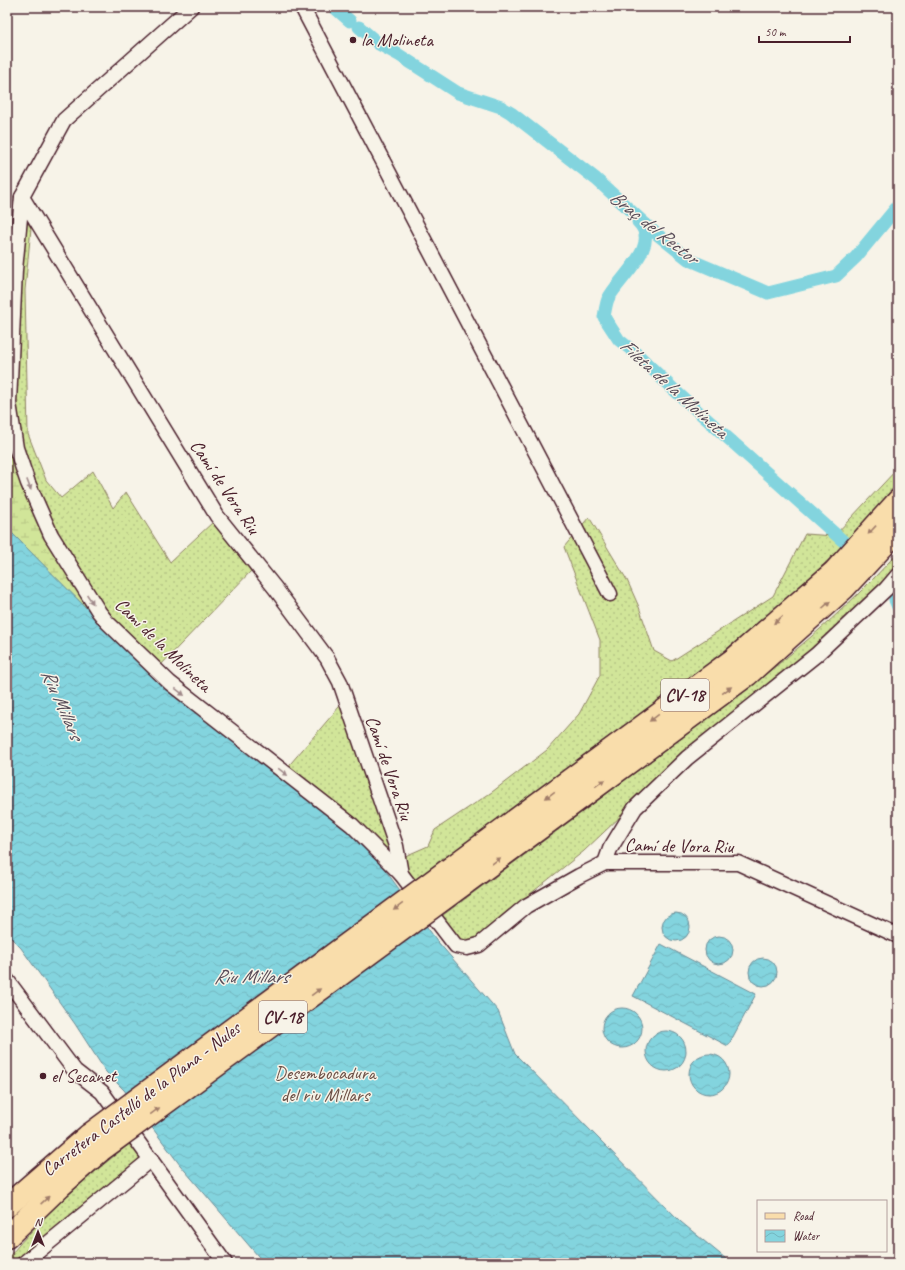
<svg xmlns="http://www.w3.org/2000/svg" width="905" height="1270" font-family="Caveat,sans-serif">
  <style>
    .grass { fill: url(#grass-dots); stroke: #8e8262 }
    .wetland { fill: url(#wetland-marsh); stroke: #8e8262 }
    .water { fill: url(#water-waves); stroke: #6c8c96 }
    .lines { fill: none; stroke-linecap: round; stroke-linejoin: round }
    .canal { stroke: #83d4de; stroke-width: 13 }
    .minor-casing { stroke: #4a1f2b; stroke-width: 17 }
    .primary-casing { stroke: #4a1f2b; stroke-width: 25 }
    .minor { stroke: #f7f3e8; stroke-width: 14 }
    .primary { stroke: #f9ddab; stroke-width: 22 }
    .primary-bridge-casing { stroke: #4a1f2b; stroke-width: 25; stroke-linecap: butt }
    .primary-bridge { stroke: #f9ddab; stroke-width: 22 }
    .oneway { fill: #a0898a }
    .oneway2 { fill: #a27e6b }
    .poi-dot { fill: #4a1f2b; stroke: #f7f3e8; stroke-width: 1.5 }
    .labels { text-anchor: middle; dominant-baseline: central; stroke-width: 3; stroke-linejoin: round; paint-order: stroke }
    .shield { fill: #f7f3e8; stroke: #7e5f64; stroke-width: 1 }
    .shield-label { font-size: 18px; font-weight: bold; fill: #4a1f2b }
    .poi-label { font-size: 19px; fill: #4a1f2b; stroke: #f7f3e8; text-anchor: start }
    .street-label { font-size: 19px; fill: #4a1f2b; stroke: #f7f3e8 }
    .park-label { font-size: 19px; fill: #6c5046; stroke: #f7f3e8 }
    .water-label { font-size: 20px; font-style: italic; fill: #584c58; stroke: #f7f3e8 }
  </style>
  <defs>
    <pattern id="grass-dots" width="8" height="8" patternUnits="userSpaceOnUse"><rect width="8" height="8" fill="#d1e599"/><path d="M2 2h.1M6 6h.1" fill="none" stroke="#b5c484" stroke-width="1.8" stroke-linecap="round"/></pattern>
    <pattern id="wetland-marsh" width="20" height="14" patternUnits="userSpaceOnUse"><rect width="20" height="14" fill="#d1e599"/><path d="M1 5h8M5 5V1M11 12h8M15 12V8" fill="none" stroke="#b5c484"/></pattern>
    <pattern id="water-waves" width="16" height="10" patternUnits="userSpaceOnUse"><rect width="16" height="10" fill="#83d4de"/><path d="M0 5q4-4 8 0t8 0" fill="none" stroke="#73b6bf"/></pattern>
  </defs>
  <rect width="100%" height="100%" fill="#f7f3e8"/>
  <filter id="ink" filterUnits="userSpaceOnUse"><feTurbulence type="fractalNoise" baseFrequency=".025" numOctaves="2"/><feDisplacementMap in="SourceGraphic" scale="8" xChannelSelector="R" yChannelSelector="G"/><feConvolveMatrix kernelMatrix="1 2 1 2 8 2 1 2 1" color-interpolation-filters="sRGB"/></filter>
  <g filter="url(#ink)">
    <!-- grass -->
    <g class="grass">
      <path d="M 23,215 L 31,228 L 25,290 L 28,434 L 46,480 L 61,498 L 93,471 L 113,508 L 126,492 L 170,562 L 213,522 L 252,570 L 158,668 L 110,621 L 54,534 L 31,480 L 15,419 Z"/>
      <path d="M 898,468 L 898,482 L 875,510 L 848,541 L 791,596 L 707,665 L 573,763 L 413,885 L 403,857 L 428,846 L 435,830 L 492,792 L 547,750 L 579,714 L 600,675 L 600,640 L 564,547 L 589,517 L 627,580 L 639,607 L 654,651 L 672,661 L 773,596 L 805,534 L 834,536 Z"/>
      <path d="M 898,552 L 898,567 L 877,591 L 811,654 L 679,761 L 584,851 L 510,910 L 481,936 L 460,943 L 439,918 C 515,862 592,805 668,748 C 749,688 831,628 898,552 Z"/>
      <path d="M 345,700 L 399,871 L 285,770 Z"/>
      <path d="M 135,1140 L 148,1159 L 21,1263 L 7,1263 L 7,1259 C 42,1216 90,1173 135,1140 Z"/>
    </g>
    <!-- wetland -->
    <path class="wetland" d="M 7,449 L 13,450 L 98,620 L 7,529 Z"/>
    <!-- water -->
    <g class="water">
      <path d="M 7,528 L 137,659 L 223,734 L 341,823 L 377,859 L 438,942 L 498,1011 L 515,1054 L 681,1222 L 731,1263 L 264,1263 L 180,1165 L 124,1090 L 106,1072 L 75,1024 L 21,948 L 7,934 Z"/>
      <circle cx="676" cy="927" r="14"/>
      <circle cx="719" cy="950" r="14"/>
      <path d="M 661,944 L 756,994 L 728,1046 L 633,996 Z"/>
      <circle cx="763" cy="972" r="14"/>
      <circle cx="622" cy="1028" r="20"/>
      <circle cx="666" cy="1051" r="20"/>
      <circle cx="709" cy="1074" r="20"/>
    </g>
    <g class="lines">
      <!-- canal -->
      <g class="canal">
        <path d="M 334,7 L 350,21"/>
        <path d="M 359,27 L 379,44 L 399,55 L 458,93 L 501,107 L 511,113 L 596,179 L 653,231 L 688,259 L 768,293 L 836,276 L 856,257 L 898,206"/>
        <path d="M 638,222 C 663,245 618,278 608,299 C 606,304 605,311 604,317 L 619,340 L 638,355 L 673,389 L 843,541"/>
        <path d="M 895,600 L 898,607"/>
      </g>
      <defs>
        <g id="minor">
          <path d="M 191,7 L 64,120 L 22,197 L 15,270 L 9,403 L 16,448 L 28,483 L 51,535 L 99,612 L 107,622 L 170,683 L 352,825 L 401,874 L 456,946 L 467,948 L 479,945 L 526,906 L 579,876 L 605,863 L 738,863 L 898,936"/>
          <path d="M 302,7 L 610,594"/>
          <path d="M 22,197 L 217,516 L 275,588 L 327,658 L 340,682 L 396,846 L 401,874"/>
          <path d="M 605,863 L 610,849 L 635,808 L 687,758 L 816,655 L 886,589 L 898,575"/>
          <path d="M 7,980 L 75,1071 L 102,1092 L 225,1263"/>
          <path d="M 24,1263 L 151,1159"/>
        </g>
        <g id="primary">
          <path d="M 452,867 L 734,659 L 834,572 L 898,501"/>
          <path d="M 464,884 L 747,675 L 844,588 L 898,530"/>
          <path d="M 7,1206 L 89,1135"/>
          <path d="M 7,1237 L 60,1186 L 101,1150"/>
        </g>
      </defs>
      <!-- minor casing -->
      <use href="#minor" class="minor-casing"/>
      <!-- primary casing -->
      <use href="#primary" class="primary-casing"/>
      <!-- minor -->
      <use href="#minor" class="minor"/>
      <!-- primary -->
      <use href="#primary" class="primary"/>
      <defs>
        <g id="primary-bridge">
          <path d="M 89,1135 L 452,867"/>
          <path d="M 101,1150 L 464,884"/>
        </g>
      </defs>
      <!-- primary-bridge casing -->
      <use href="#primary-bridge" class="primary-bridge-casing"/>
      <!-- primary-bridge -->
      <use href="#primary-bridge" class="primary-bridge"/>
    </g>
    <!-- one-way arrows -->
    <defs><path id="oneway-solid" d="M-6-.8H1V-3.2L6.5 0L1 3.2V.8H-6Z"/></defs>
    <g class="oneway">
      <use href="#oneway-solid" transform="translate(29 485) rotate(69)"/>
      <use href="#oneway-solid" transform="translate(90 599) rotate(56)"/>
      <use href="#oneway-solid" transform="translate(180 692) rotate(38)"/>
      <use href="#oneway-solid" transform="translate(283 772) rotate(37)"/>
    </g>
    <g class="oneway2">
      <use href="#oneway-solid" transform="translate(872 530) rotate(133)"/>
      <use href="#oneway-solid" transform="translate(826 605) rotate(-42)"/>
      <use href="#oneway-solid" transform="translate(778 620) rotate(139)"/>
      <use href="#oneway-solid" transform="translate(727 690) rotate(-36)"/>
      <use href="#oneway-solid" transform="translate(654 718) rotate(144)"/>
      <use href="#oneway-solid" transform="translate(600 783) rotate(-36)"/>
      <use href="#oneway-solid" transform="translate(550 795) rotate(144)"/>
      <use href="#oneway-solid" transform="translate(496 861) rotate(-36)"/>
      <use href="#oneway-solid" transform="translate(398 907) rotate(144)"/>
      <use href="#oneway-solid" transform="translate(316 992) rotate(-36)"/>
      <use href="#oneway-solid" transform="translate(155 1111) rotate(-36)"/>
      <use href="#oneway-solid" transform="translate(45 1200) rotate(-43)"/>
    </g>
  </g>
  <!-- markers -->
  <g class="poi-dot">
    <circle cx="353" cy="40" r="4"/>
    <circle cx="43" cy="1076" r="4"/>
  </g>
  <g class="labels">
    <!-- shield labels -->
    <g class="shield">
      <rect x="661" y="679" width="48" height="32" rx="3"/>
      <rect x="259" y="1001" width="48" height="32" rx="3"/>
    </g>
    <g class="shield-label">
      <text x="685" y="695">CV-18</text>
      <text x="283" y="1017">CV-18</text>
    </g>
    <!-- poi labels -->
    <g class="poi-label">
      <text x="361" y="40">la Molineta</text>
      <text x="51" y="1076">el Secanet</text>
    </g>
    <!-- street labels -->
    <g class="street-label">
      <text transform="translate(225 487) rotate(56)">Camí de Vora Riu</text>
      <text transform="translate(163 645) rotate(44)">Camí de la Molineta</text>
      <text transform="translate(389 768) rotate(71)">Camí de Vora Riu</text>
      <text transform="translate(679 846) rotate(1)">Camí de Vora Riu</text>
      <text transform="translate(141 1099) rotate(-37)">Carretera Castelló de la Plana - Nules</text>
    </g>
    <!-- park labels -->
    <g class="park-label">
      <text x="325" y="1073">Desembocadura<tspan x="325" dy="22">del riu Millars</tspan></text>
    </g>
    <!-- water labels -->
    <g class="water-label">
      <text transform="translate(654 227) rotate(38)">Braç del Rector</text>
      <text transform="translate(674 388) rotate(42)">Fileta de la Molineta</text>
      <text transform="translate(62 704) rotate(66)">Riu Millars</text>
      <text x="251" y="976">Riu Millars</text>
    </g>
  </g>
  <!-- margin -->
  <rect width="905" height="1270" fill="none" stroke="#f7f3e8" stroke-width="24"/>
  <rect x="12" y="12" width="881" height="1246" fill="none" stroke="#4a1f2b" stroke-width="1.5" filter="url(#ink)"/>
  <!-- legend -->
  <rect x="757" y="1200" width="130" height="52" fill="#f7f3e8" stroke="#b29e9c"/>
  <rect x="765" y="1213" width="20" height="6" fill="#f9ddab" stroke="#b29e9c"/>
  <text x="793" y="1220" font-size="12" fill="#4a1f2b">Road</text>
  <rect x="765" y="1230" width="20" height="12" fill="url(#water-waves)" stroke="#b29e9c"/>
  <text x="793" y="1240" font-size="12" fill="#4a1f2b">Water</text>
  <!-- north arrow -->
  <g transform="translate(38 1232)" stroke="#f7f3e8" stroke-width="3" paint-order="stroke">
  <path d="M0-3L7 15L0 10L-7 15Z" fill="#4a1f2b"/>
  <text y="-6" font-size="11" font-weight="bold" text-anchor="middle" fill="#4a1f2b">N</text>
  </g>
  <!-- scale -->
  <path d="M759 36v6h91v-6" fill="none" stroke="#4a1f2b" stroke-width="2"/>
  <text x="765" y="36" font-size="12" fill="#4a1f2b" stroke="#f7f3e8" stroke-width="3" paint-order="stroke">50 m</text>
</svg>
